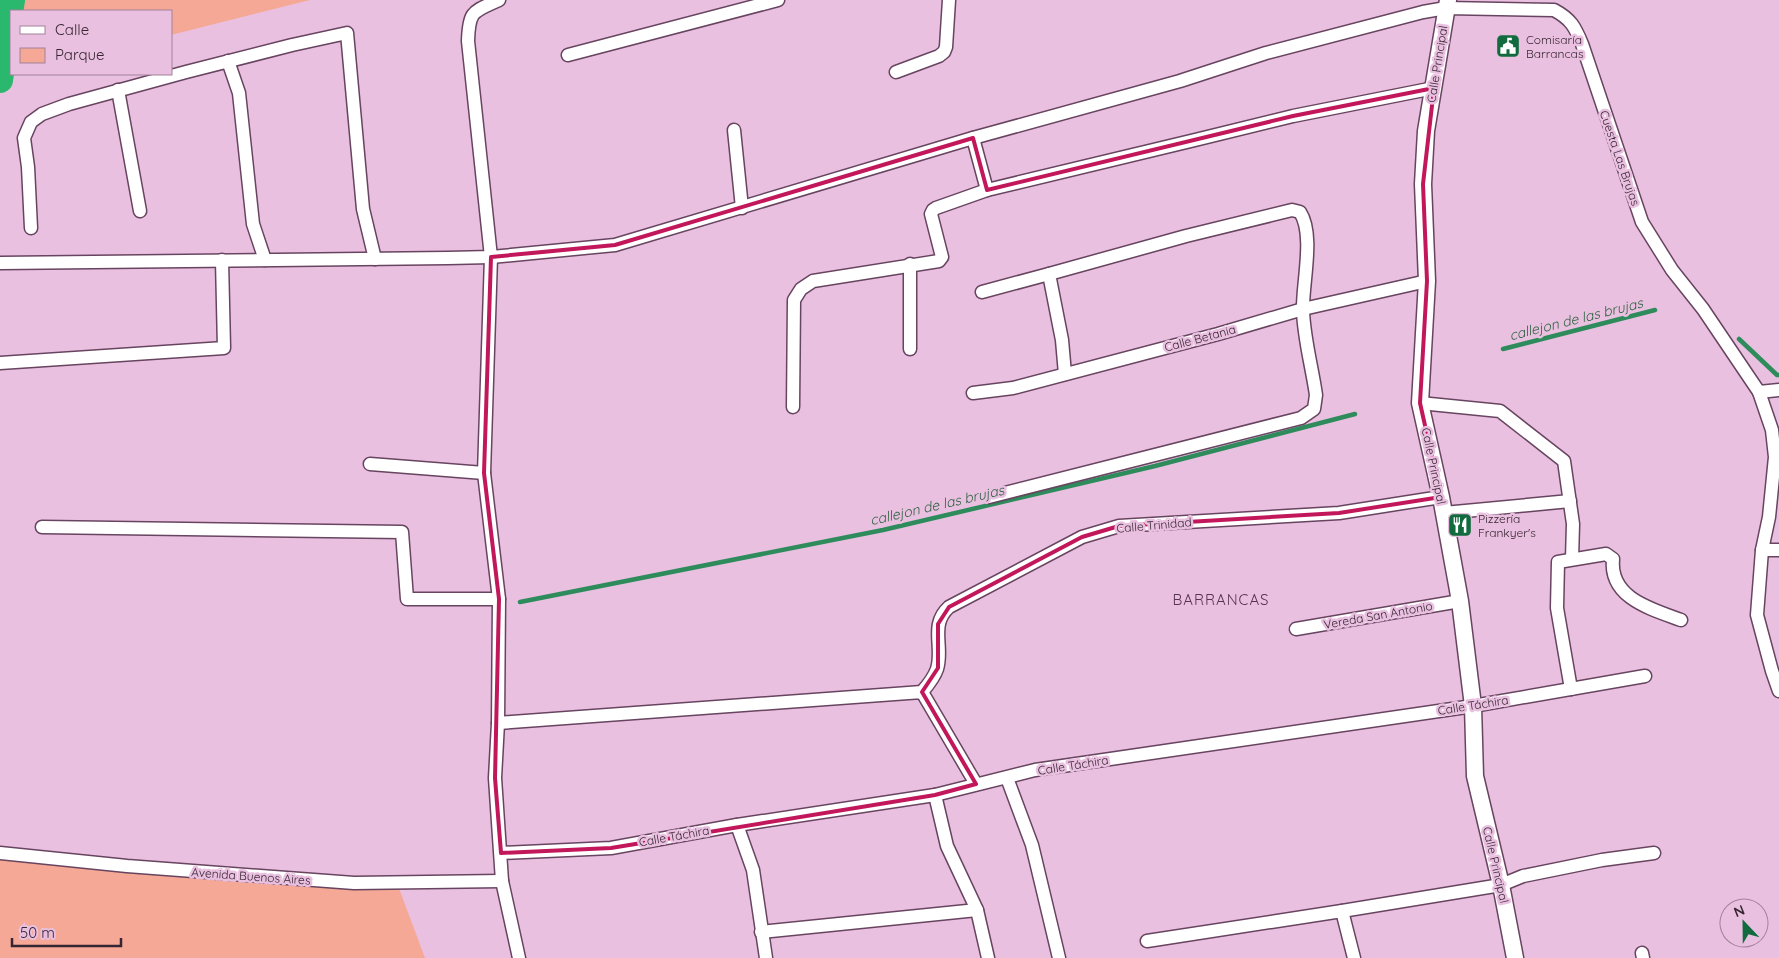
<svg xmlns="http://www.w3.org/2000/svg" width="1779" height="958" font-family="Quicksand,sans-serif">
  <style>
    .green { fill: #f4a895 }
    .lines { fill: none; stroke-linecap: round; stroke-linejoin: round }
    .stream { stroke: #2e8b5c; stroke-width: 4.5 }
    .river { stroke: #2ab76e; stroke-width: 26 }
    .minor-casing { stroke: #67445f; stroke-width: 15 }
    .tertiary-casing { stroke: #67445f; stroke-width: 19 }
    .minor { stroke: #fff; stroke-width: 12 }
    .tertiary { stroke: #fff; stroke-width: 16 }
    .marked { fill: none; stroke: #c2185b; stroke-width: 4; stroke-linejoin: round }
    .labels { text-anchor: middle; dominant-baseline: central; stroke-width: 5; stroke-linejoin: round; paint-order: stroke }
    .poi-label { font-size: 12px; fill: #362532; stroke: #eac0e0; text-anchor: start }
    .street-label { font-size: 12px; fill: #362532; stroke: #eac0e0 }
    .water-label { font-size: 14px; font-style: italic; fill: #2e6142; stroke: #eac0e0 }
    .quarter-label { font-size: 15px; letter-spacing: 1px; fill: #573550; stroke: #eac0e0 }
  </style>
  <rect width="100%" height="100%" fill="#eac0e0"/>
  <!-- green -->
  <g class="green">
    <path d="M 0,0 L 310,0 L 171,35 L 171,11 L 11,11 L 11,74 L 0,76 Z"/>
    <path d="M 0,851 L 397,883 L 425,958 L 0,958 Z"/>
  </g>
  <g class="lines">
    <!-- stream -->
    <g class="stream">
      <path d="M 1739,339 L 1777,375 L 1779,375"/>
      <path d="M 1503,349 L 1655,310"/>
      <path d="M 520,602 L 883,530 L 1155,466 L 1355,414"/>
    </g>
    <!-- river -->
    <path class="river" d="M 0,80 L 12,0"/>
    <defs>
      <g id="minor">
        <path d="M 499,0 C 473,12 469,10 468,41 L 491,257 L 484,473 L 499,599 L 498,723 L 495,778 L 502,881 L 519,958"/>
        <path d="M 568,55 L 778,0"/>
        <path d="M 228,61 L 239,93 L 253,224 L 265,260"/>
        <path d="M 896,72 L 939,56 L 944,52 L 946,47 L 949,0"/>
        <path d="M 118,90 L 140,211"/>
        <path d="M 734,130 L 742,208"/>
        <path d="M 973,138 L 987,190"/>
        <path d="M 31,228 L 28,167 L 24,138 L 31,122 L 42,114 L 69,104 L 186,72 L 292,45 L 347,33 L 363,209 L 375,259"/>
        <path d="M 0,263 L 448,258 L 491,257 L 615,245 L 973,138 L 1180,81 L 1266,53 L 1423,12 L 1446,8 L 1554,10 C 1571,19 1575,27 1582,44 L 1642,222 L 1672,270 L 1703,309 L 1759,392 L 1772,430 L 1775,457 L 1769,517 L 1762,550 L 1757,615 L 1772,671 L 1779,691"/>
        <path d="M 982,292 L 1049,274"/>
        <path d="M 910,349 L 910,264"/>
        <path d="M 0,363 L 224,348 L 222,260"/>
        <path d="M 1759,392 L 1779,390"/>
        <path d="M 973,393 L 1013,388 L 1218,334 L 1303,309 L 1427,281"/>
        <path d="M 1420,403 L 1500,411 L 1564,461 L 1573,524 L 1572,559"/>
        <path d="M 793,407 L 794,300 L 801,289 L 813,281 L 939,261 L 942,257 L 931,214 L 933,210 L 936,208 L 987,190 L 1195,140 L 1293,116 L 1434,88"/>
        <path d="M 370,464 L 484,473"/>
        <path d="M 989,497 L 1301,418 L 1314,409 L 1316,395 C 1312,367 1304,339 1303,311 C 1302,284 1315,235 1300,212 L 1292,210 L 1186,236 L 1049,274 L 1062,340 L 1065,374"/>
        <path d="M 1444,513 L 1570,501"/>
        <path d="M 42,527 L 402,532 L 407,599 L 499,599"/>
        <path d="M 1762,550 L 1779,550"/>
        <path d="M 1296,629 L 1460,601"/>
        <path d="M 1571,689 L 1557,608 L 1558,562 L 1606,554 L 1613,559 C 1609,598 1651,609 1681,620"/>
        <path d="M 922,692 C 928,685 934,678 937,669 C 944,647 929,625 949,607 L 1082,537 L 1119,526 L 1339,513 L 1441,497"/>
        <path d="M 498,723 L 922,692 L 976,784"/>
        <path d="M 1007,778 L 1032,845 L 1059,958"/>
        <path d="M 935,795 L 947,846 L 977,910 L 988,958"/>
        <path d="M 737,825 L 753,870 L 766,958"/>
        <path d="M 0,853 L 127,866 L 354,883 L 502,881"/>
        <path d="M 501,853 L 611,848 L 737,825 L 935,795 L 1035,770 L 1473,706 L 1645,676"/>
        <path d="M 1342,911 L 1354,958"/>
        <path d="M 761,932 L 977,910"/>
        <path d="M 1147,941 L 1342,911 L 1501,885 L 1523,876 L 1602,860 L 1654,853"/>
        <path d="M 1642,953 L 1643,958"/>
      </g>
      <path id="tertiary" d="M 1448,0 L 1426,131 L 1423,184 L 1427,281 L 1420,403 L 1441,497 L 1460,601 L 1473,706 L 1475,776 L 1501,885 L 1515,958"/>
    </defs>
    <!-- minor casing -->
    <use href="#minor" class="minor-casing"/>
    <!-- tertiary casing -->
    <use href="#tertiary" class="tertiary-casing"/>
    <!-- minor -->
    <use href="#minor" class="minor"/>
    <!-- tertiary -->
    <use href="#tertiary" class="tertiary"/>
  </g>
  <!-- marked area -->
  <path class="marked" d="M 1434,88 L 1423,184 L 1427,281 L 1420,403 L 1441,497 L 1339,513 L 1119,526 L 1082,537 L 949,607 L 938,624 L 938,668 L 922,692 L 976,784 L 935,795 L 611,848 L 501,853 L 495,778 L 499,599 L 484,473 L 491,257 L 615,245 L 973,138 L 987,190 L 1293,116 Z"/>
  <!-- icons -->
  <defs>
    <symbol id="civic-square" viewBox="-11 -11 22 22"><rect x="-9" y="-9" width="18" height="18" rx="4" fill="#126b3e" stroke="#eac0e0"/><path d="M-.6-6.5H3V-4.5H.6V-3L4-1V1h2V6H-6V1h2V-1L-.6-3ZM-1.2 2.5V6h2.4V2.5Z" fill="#fff"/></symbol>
    <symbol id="restaurant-square" viewBox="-11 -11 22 22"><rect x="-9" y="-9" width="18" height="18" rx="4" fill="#126b3e" stroke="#eac0e0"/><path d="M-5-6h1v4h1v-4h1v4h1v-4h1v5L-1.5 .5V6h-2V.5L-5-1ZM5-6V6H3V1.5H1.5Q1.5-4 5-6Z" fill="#fff"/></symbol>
  </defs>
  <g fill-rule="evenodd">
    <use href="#civic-square" x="1494" y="32" width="28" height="28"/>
    <use href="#restaurant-square" x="1446" y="511" width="28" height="28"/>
  </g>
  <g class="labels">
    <!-- poi labels -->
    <g class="poi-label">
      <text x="1526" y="39">Comisaría<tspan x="1526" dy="14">Barrancas</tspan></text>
      <text x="1478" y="518">Pizzería<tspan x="1478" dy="14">Frankyer's</tspan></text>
    </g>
    <!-- street labels -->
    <g class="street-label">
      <text transform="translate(1437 64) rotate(-81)">Calle Principal</text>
      <text transform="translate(1620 158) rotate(71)">Cuesta Las Brujas</text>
      <text transform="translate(1200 338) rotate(-15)">Calle Betania</text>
      <text transform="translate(1434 466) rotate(78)">Calle Principal</text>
      <text transform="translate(1154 525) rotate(-5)">Calle Trinidad</text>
      <text transform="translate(1378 615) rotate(-10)">Vereda San Antonio</text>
      <text transform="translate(1473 705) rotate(-9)">Calle Táchira</text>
      <text transform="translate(1073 765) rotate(-9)">Calle Táchira</text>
      <text transform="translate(674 836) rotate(-10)">Calle Táchira</text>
      <text transform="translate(1496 865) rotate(77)">Calle Principal</text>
      <text transform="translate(251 876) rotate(4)">Avenida Buenos Aires</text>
    </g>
    <!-- water labels -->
    <g class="water-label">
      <text transform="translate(1576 319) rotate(-14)">callejon de las brujas</text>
      <text transform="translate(937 505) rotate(-13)">callejon de las brujas</text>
    </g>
    <!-- quarter labels -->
    <g class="quarter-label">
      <text x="1221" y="599">BARRANCAS</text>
    </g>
  </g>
  <!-- legend -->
  <rect x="10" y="10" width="162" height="65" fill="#eac0e0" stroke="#a2829a"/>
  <rect x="20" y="26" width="25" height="8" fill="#ffffff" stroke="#a2829a"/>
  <text x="55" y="35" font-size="15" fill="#362532">Calle</text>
  <rect x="20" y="48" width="25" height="15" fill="#f4a895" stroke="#a2829a"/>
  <text x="55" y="60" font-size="15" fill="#362532">Parque</text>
  <!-- north arrow -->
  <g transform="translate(1744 923) rotate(338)"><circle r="24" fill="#eac0e0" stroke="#a2829a"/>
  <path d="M0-4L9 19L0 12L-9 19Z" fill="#126b3e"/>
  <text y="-8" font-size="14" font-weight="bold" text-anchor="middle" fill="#362532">N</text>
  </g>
  <!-- scale -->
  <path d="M12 938v8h109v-8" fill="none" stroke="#362532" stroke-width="2.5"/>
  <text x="20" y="938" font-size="15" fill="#362532" stroke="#eac0e0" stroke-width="4" paint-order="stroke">50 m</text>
</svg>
